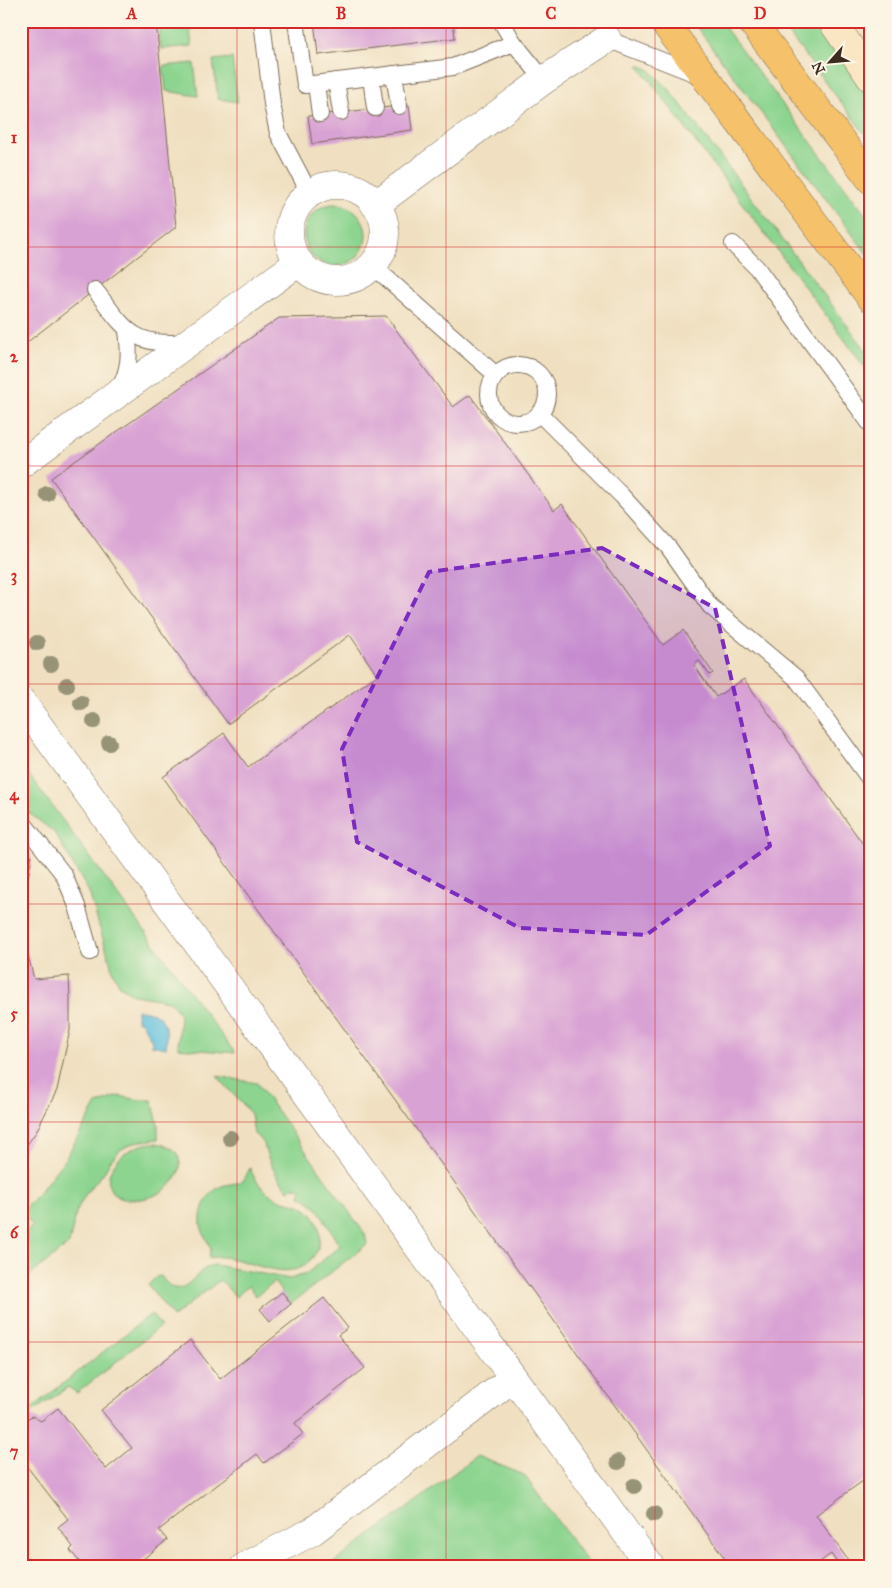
<svg xmlns="http://www.w3.org/2000/svg" width="892" height="1588" font-family="'IM FELL Great Primer',serif">
  <style>
    .green { fill: #8cd48f; stroke: #647f56 }
    .water { fill: #5ec0dd; stroke: #4c757e }
    .building { fill: #d9a2d4 }
    .lines { fill: none; stroke-linecap: round; stroke-linejoin: round }
    .lane-casing { stroke: #7a6a57; stroke-width: 18 }
    .street-casing { stroke: #7a6a57; stroke-width: 29 }
    .secondary-casing { stroke: #7a6a57; stroke-width: 29 }
    .primary-casing { stroke: #7a6a57; stroke-width: 29 }
    .lane { stroke: #fff; stroke-width: 16 }
    .street { stroke: #fff; stroke-width: 28 }
    .secondary { stroke: #fbe6c4; stroke-width: 28 }
    .primary { stroke: #f5c16b; stroke-width: 28 }
    .tree { fill: #979377 }
    .marked { fill: #7b2cbf; fill-opacity: 0.2; stroke: #7b2cbf; stroke-width: 4; stroke-dasharray: 10 6; stroke-linejoin: round }
    .grid { fill: none; stroke: #d62828; stroke-width: 1; stroke-opacity: 0.55 }
    .neatline { fill: none; stroke: #d62828; stroke-width: 2 }
    .grid-label { font-size: 16px; text-anchor: middle; font-weight: bold; fill: #d62828 }
  </style>
  <rect width="100%" height="100%" fill="#fcf5e5"/>
  <filter id="ink" filterUnits="userSpaceOnUse"><feTurbulence type="fractalNoise" baseFrequency=".02" numOctaves="2"/><feDisplacementMap in="SourceGraphic" scale="10" xChannelSelector="R" yChannelSelector="G"/><feConvolveMatrix kernelMatrix="1 2 1 2 8 2 1 2 1" color-interpolation-filters="sRGB"/></filter>
  <filter id="wash" filterUnits="userSpaceOnUse"><feTurbulence type="fractalNoise" baseFrequency=".0096" numOctaves="4" result="noise"/><feDisplacementMap in="SourceGraphic" scale="20" xChannelSelector="R" yChannelSelector="G"/><feGaussianBlur stdDeviation="1.12" result="paint"/><feColorMatrix in="noise" values="0 0 0 0 0 0 0 0 0 0 0 0 0 0 0 0 0 1.4 0 .05"/><feComposite in="paint" operator="in"/></filter>
  <g filter="url(#wash)">
    <rect width="100%" height="100%" fill="#f0e0c1"/>
    <!-- green -->
    <g class="green">
      <path d="M 189,21 L 192,46 L 161,49 L 159,25 Z"/>
      <path d="M 692,21 L 720,21 L 871,222 L 871,259 Z"/>
      <path d="M 779,21 L 819,21 L 871,98 L 871,142 Z"/>
      <path d="M 232,58 L 238,102 L 218,99 L 213,60 Z"/>
      <path d="M 194,63 L 198,96 L 166,91 L 163,66 Z"/>
      <path d="M 638,65 L 649,69 L 670,90 L 871,357 L 871,375 Z"/>
      <circle cx="335" cy="235" r="31"/>
      <path d="M 21,764 L 235,1053 L 178,1048 L 180,1014 L 169,1001 L 134,995 L 120,986 L 113,972 L 89,892 L 54,832 L 21,807 Z"/>
      <path d="M 217,1076 L 257,1083 L 365,1234 L 367,1244 L 291,1304 L 274,1282 L 256,1296 L 248,1286 L 236,1297 L 220,1280 L 173,1317 L 148,1285 L 156,1277 L 161,1276 C 184,1309 194,1266 215,1265 L 290,1279 L 306,1274 L 340,1246 C 326,1227 323,1206 300,1196 L 302,1188 L 292,1187 L 289,1190 C 280,1184 265,1156 264,1143 L 254,1134 L 251,1114 Z"/>
      <path d="M 119,1096 L 140,1100 L 152,1100 L 158,1124 L 158,1139 L 135,1142 L 120,1150 L 110,1161 L 105,1171 L 87,1192 L 77,1209 L 69,1244 L 21,1282 L 21,1236 L 33,1226 L 21,1211 L 38,1194 L 65,1159 L 97,1104 Z"/>
      <path d="M 155,1143 C 204,1148 175,1205 128,1199 C 90,1195 112,1144 155,1143 Z"/>
      <path d="M 250,1168 C 255,1181 263,1190 274,1197 C 282,1202 291,1202 299,1205 C 319,1214 327,1239 313,1257 C 287,1291 241,1250 208,1258 L 211,1249 C 209,1243 205,1238 203,1232 C 197,1217 204,1196 218,1188 C 226,1183 236,1185 244,1180 Z"/>
      <path d="M 151,1314 L 161,1326 L 77,1393 L 68,1387 L 29,1414 L 27,1412 Z"/>
      <path d="M 477,1456 L 524,1475 L 591,1567 L 328,1567 Z"/>
    </g>
    <!-- water -->
    <path class="water" d="M 137,1010 C 163,1011 169,1024 166,1048 L 151,1045 L 152,1041 L 141,1021 L 137,1021 Z"/>
    <g id="blocks">
      <!-- building -->
      <g class="building">
        <path d="M 21,21 L 156,21 L 176,227 L 21,347 Z"/>
        <path d="M 314,21 L 453,21 L 455,38 L 318,55 Z"/>
        <path d="M 409,105 L 412,130 L 312,144 L 308,116 Z"/>
        <path d="M 386,316 L 453,407 L 470,395 L 554,510 L 562,504 L 663,645 L 683,630 L 713,673 L 710,675 L 699,661 L 694,665 L 716,697 L 744,679 L 871,855 L 871,1475 L 816,1515 L 853,1567 L 840,1567 L 831,1554 L 813,1567 L 731,1567 L 163,777 L 224,733 L 248,767 L 377,675 L 350,635 L 228,724 L 51,478 L 279,318 Z"/>
        <path d="M 21,855 L 32,856 L 28,878 L 21,877 Z"/>
        <path d="M 21,927 L 34,979 L 69,976 L 70,1000 L 70,1030 L 57,1090 L 36,1132 L 21,1153 Z"/>
        <path d="M 282,1292 L 291,1304 L 270,1321 L 260,1309 Z"/>
        <path d="M 324,1298 L 348,1328 L 338,1335 L 365,1368 L 295,1423 L 303,1434 L 264,1463 L 257,1454 L 159,1530 L 167,1540 L 133,1567 L 89,1567 L 86,1562 L 82,1565 L 70,1550 L 73,1547 L 58,1527 L 68,1519 L 21,1459 L 21,1436 L 24,1434 L 22,1427 L 23,1421 L 32,1416 L 41,1421 L 58,1408 L 106,1469 L 132,1448 L 101,1410 L 190,1340 L 220,1379 Z"/>
        <path d="M 871,1535 L 871,1565 L 867,1560 L 865,1546 Z"/>
      </g>
    </g>
  </g>
  <g filter="url(#ink)">
    <use href="#blocks" fill-opacity="0" stroke="#7a6a57" stroke-width="1"/>
    <g class="lines">
      <defs>
        <g id="lane">
          <path d="M 262,21 L 272,104 L 278,133 L 310,194"/>
          <path d="M 296,21 L 305,85 L 453,67 L 514,43"/>
          <path d="M 501,21 L 514,43 L 544,80"/>
          <path d="M 605,21 L 607,39 L 701,76"/>
          <path d="M 394,74 L 399,106"/>
          <path d="M 371,77 L 375,108"/>
          <path d="M 336,81 L 341,112"/>
          <path d="M 316,84 L 320,114"/>
          <path d="M 733,244 L 757,268 L 871,425"/>
          <path d="M 372,265 L 496,375"/>
          <path d="M 95,290 C 124,327 132,348 185,342"/>
          <circle cx="518" cy="394" r="29"/>
          <path d="M 119,389 C 130,369 130,353 127,331"/>
          <path d="M 539,413 L 622,496 L 669,548 L 710,606 L 796,678 L 871,781"/>
          <path d="M 21,820 L 64,875 L 77,906 L 90,952"/>
        </g>
        <g id="street">
          <circle cx="337" cy="233" r="48"/>
          <path d="M 375,205 L 544,80 L 607,39"/>
          <path d="M 21,464 L 299,262"/>
          <path d="M 21,701 L 651,1567"/>
          <path d="M 244,1567 L 313,1531 L 513,1378"/>
        </g>
        <path id="secondary" d="M 832,21 L 871,78"/>
        <g id="primary">
          <path d="M 663,21 L 871,298"/>
          <path d="M 751,21 L 871,180"/>
        </g>
      </defs>
      <!-- lane casing -->
      <use href="#lane" class="lane-casing"/>
      <!-- street casing -->
      <use href="#street" class="street-casing"/>
      <!-- secondary casing -->
      <use href="#secondary" class="secondary-casing"/>
      <!-- primary casing -->
      <use href="#primary" class="primary-casing"/>
      <!-- lane -->
      <use href="#lane" class="lane"/>
      <!-- street -->
      <use href="#street" class="street"/>
      <!-- secondary -->
      <use href="#secondary" class="secondary"/>
      <!-- primary -->
      <use href="#primary" class="primary"/>
    </g>
    <!-- trees -->
    <g class="tree">
      <circle cx="47" cy="494" r="8"/>
      <circle cx="37" cy="643" r="8"/>
      <circle cx="51" cy="664" r="8"/>
      <circle cx="67" cy="685" r="8"/>
      <circle cx="81" cy="703" r="8"/>
      <circle cx="94" cy="721" r="8"/>
      <circle cx="109" cy="743" r="8"/>
      <circle cx="230" cy="1138" r="8"/>
      <circle cx="618" cy="1462" r="8"/>
      <circle cx="634" cy="1486" r="8"/>
      <circle cx="654" cy="1514" r="8"/>
    </g>
  </g>
  <!-- marked area -->
  <path class="marked" d="M 602,548 L 715,608 L 770,846 L 646,935 L 520,928 L 357,842 L 342,749 L 429,572 Z"/>
  <!-- grid -->
  <path class="grid" d="M 237,21 L 237,1567M 446,21 L 446,1567M 655,21 L 655,1567M 21,247 L 871,247M 21,466 L 871,466M 21,684 L 871,684M 21,904 L 871,904M 21,1122 L 871,1122M 21,1342 L 871,1342"/>
  <!-- margin -->
  <rect width="892" height="1588" fill="none" stroke="#fcf5e5" stroke-width="55"/>
  <!-- north arrow -->
  <g transform="translate(830 62) rotate(243)" stroke="#fcf5e5" stroke-width="4" paint-order="stroke">
  <path d="M0-4L9 19L0 12L-9 19Z" fill="#3b2a1e"/>
  <text y="-8" font-size="14" font-weight="bold" text-anchor="middle" fill="#3b2a1e">N</text>
  </g>
  <rect x="28" y="28" width="836" height="1532" class="neatline"/>
  <g class="grid-label">
    <text x="132" y="19">A</text>
    <text x="341" y="19">B</text>
    <text x="551" y="19">C</text>
    <text x="760" y="19">D</text>
    <text x="14" y="143">1</text>
    <text x="14" y="362">2</text>
    <text x="14" y="581">3</text>
    <text x="14" y="800">4</text>
    <text x="14" y="1019">5</text>
    <text x="14" y="1238">6</text>
    <text x="14" y="1457">7</text>
  </g>
</svg>
